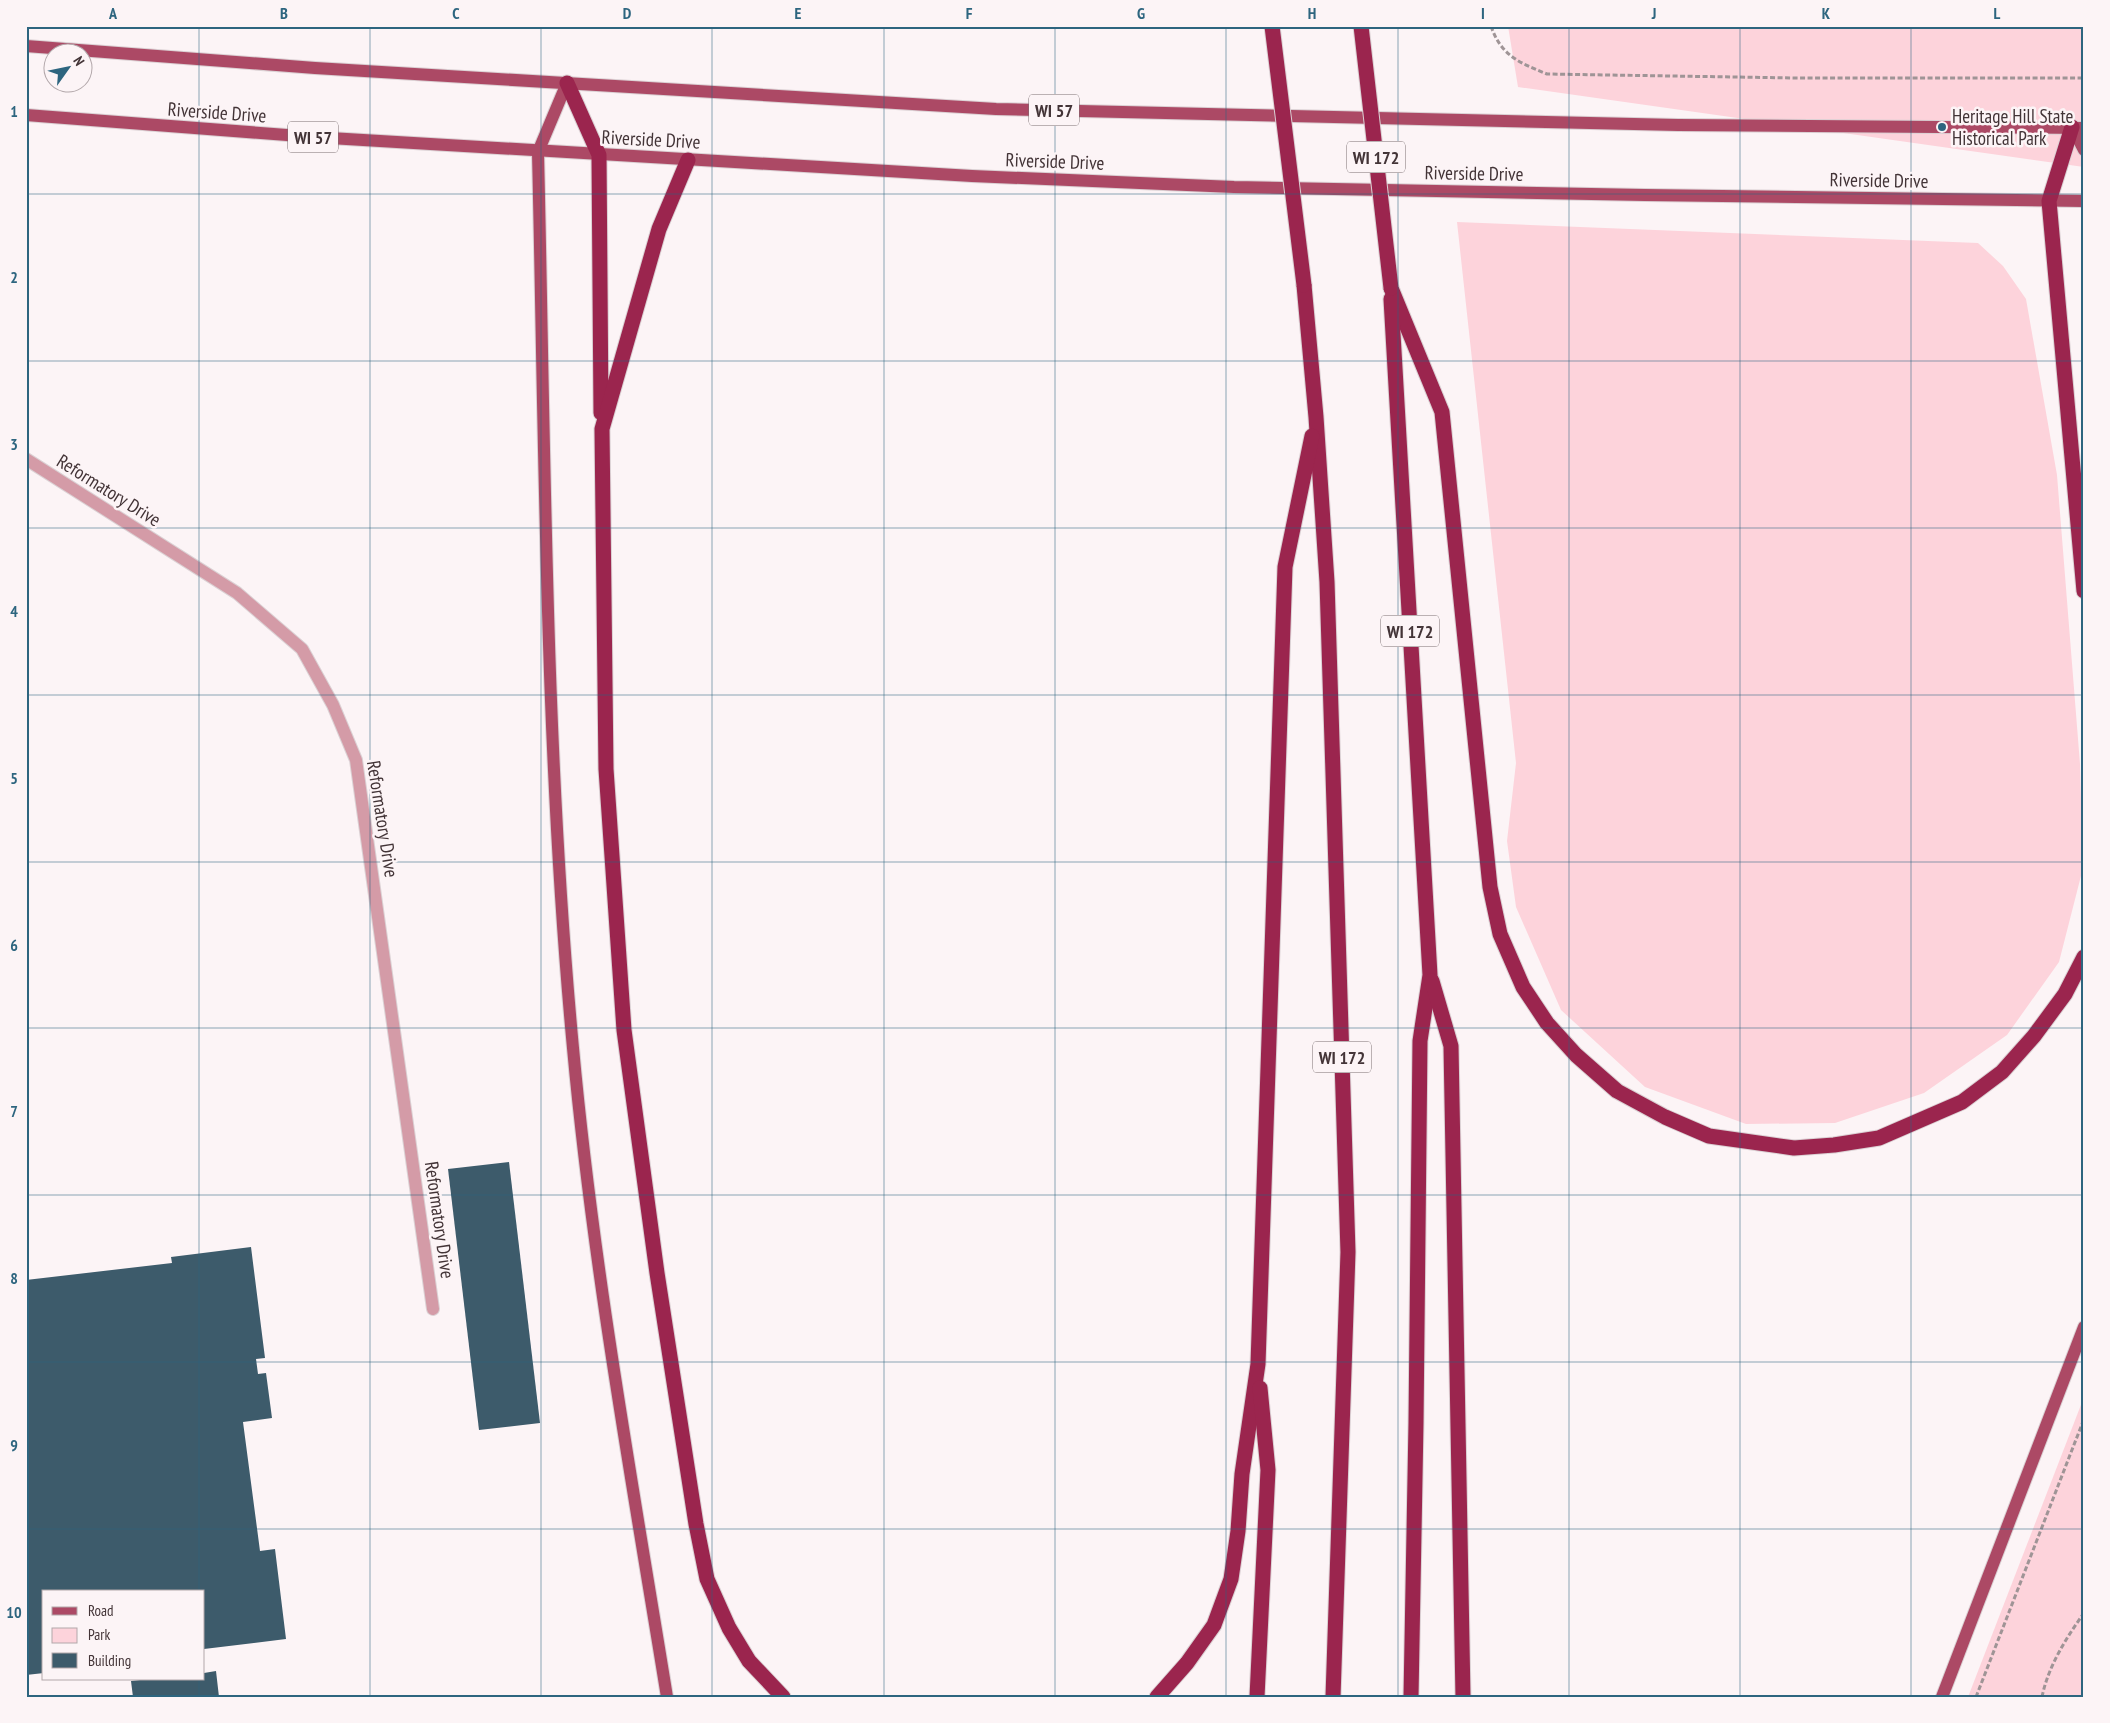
<svg xmlns="http://www.w3.org/2000/svg" width="2110" height="1723" font-family="'PT Sans Narrow',sans-serif">
  <style>
    .green { fill: #fdd3db }
    .building { fill: #3d5b6b }
    .lines { fill: none; stroke-linecap: round; stroke-linejoin: round }
    .minor-casing { stroke: #dbd1d4; stroke-width: 14 }
    .major-casing { stroke: #dbd1d4; stroke-width: 14 }
    .highway-casing { stroke: #dbd1d4; stroke-width: 17 }
    .path { stroke: #9f9496; stroke-width: 3; stroke-dasharray: 5 2.5; stroke-linecap: butt }
    .minor { stroke: #d49ba7; stroke-width: 12 }
    .major { stroke: #ac4965; stroke-width: 12 }
    .highway { stroke: #9b254e; stroke-width: 15 }
    .highway-bridge-casing { stroke: #dbd1d4; stroke-width: 17; stroke-linecap: butt }
    .highway-bridge { stroke: #9b254e; stroke-width: 15 }
    .grid { fill: none; stroke: #2d657f; stroke-width: 1; stroke-opacity: 0.55 }
    .poi-dot { fill: #2d657f; stroke: #fcf4f6; stroke-width: 2 }
    .labels { text-anchor: middle; dominant-baseline: central; stroke-width: 5; stroke-linejoin: round; paint-order: stroke }
    .shield { fill: #fcf4f6; stroke: #7a6e70; stroke-width: 1 }
    .shield-label { font-size: 18px; font-weight: bold; fill: #433437 }
    .street-label { font-size: 19px; fill: #433437; stroke: #fcf4f6 }
    .poi-label { font-size: 19px; fill: #433437; stroke: #fcf4f6; text-anchor: start }
    .neatline { fill: none; stroke: #2d657f; stroke-width: 2 }
    .grid-label { font-size: 16px; text-anchor: middle; font-weight: bold; fill: #2d657f }
  </style>
  <rect width="100%" height="100%" fill="#fcf4f6"/>
  <!-- green -->
  <g class="green">
    <path d="M 1508,26 L 2084,26 L 2084,167 L 1518,87 Z"/>
    <path d="M 1457,222 L 1978,243 L 2003,266 L 2026,299 L 2057,475 L 2080,764 L 2083,868 L 2059,962 L 2007,1035 L 1924,1093 L 1835,1123 L 1746,1124 L 1645,1087 L 1561,1010 L 1516,907 L 1507,841 L 1516,763 Z"/>
    <path d="M 2084,1397 L 2084,1697 L 1968,1697 Z"/>
  </g>
  <!-- building -->
  <g class="building">
    <path d="M 509,1162 L 540,1423 L 479,1430 L 448,1169 Z"/>
    <path d="M 251,1247 L 265,1358 L 256,1359 L 258,1374 L 266,1373 L 272,1418 L 243,1422 L 260,1551 L 275,1549 L 286,1639 L 204,1649 L 204,1592 L 44,1592 L 44,1673 L 26,1675 L 26,1280 L 172,1263 L 171,1257 Z"/>
    <path d="M 216,1671 L 219,1697 L 133,1697 L 131,1681 L 149,1679 L 204,1679 L 204,1673 Z"/>
  </g>
  <g class="lines">
    <defs>
      <path id="minor" d="M 26,459 L 237,593 L 302,649 L 333,705 L 356,760 L 433,1309"/>
      <g id="major">
        <path d="M 26,46 L 315,68 L 996,109 L 1678,125 L 2084,128"/>
        <path d="M 567,83 L 538,152 C 545,451 545,750 573,1048 C 593,1266 632,1481 667,1697"/>
        <path d="M 26,115 L 313,137 L 972,176 L 1234,187 L 1645,195 L 2084,201"/>
        <path d="M 2072,127 L 2084,150"/>
        <path d="M 1942,1697 L 2084,1327"/>
      </g>
      <g id="highway">
        <path d="M 567,83 L 599,155 L 601,413"/>
        <path d="M 2072,127 L 2049,201 L 2084,591"/>
        <path d="M 688,160 L 659,229 L 602,429 L 606,769 L 624,1030 L 657,1273 L 696,1524 L 707,1579 L 729,1628 L 749,1661 L 783,1697"/>
        <path d="M 1304,285 L 1316,417 L 1327,582 L 1348,1252 L 1333,1697"/>
        <path d="M 1391,288 L 1442,412 L 1490,887 L 1500,934 L 1523,987 L 1547,1023 L 1576,1055 L 1617,1091 L 1665,1117 L 1709,1136 L 1794,1148 L 1834,1145 L 1879,1138 L 1962,1102 L 2002,1072 L 2034,1036 L 2065,994 L 2084,957"/>
        <path d="M 1391,299 L 1430,975 L 1420,1041 L 1416,1423 L 1411,1697"/>
        <path d="M 1432,981 L 1451,1046 L 1463,1697"/>
        <path d="M 1157,1697 L 1187,1663 L 1214,1625 L 1231,1579 L 1238,1531 L 1242,1474 L 1258,1364 L 1285,567 L 1312,436"/>
        <path d="M 1257,1697 L 1268,1470 L 1260,1388"/>
      </g>
    </defs>
    <!-- minor casing -->
    <use href="#minor" class="minor-casing"/>
    <!-- major casing -->
    <use href="#major" class="major-casing"/>
    <!-- highway casing -->
    <use href="#highway" class="highway-casing"/>
    <!-- path -->
    <g class="path">
      <path d="M 1491,26 C 1501,56 1520,63 1547,74 L 1796,78 L 2084,78"/>
      <path d="M 1976,1697 L 2084,1419"/>
      <path d="M 2042,1697 C 2048,1667 2066,1638 2084,1613"/>
    </g>
    <!-- minor -->
    <use href="#minor" class="minor"/>
    <!-- major -->
    <use href="#major" class="major"/>
    <!-- highway -->
    <use href="#highway" class="highway"/>
    <defs>
      <g id="highway-bridge">
        <path d="M 1272,26 L 1304,285"/>
        <path d="M 1361,26 L 1391,288"/>
      </g>
    </defs>
    <!-- highway-bridge casing -->
    <use href="#highway-bridge" class="highway-bridge-casing"/>
    <!-- highway-bridge -->
    <use href="#highway-bridge" class="highway-bridge"/>
  </g>
  <!-- grid -->
  <path class="grid" d="M 199,26 L 199,1592M 370,26 L 370,1697M 541,26 L 541,1697M 712,26 L 712,1697M 884,26 L 884,1697M 1055,26 L 1055,1697M 1226,26 L 1226,1697M 1398,26 L 1398,1697M 1569,26 L 1569,1697M 1740,26 L 1740,1697M 1911,26 L 1911,1697M 26,194 L 2084,194M 26,361 L 2084,361M 26,528 L 2084,528M 26,695 L 2084,695M 26,862 L 2084,862M 26,1028 L 2084,1028M 26,1195 L 2084,1195M 26,1362 L 2084,1362M 26,1529 L 2084,1529M 199,1679 L 199,1697"/>
  <!-- markers -->
  <circle class="poi-dot" cx="1942" cy="127" r="5"/>
  <g class="labels">
    <!-- shield labels -->
    <g class="shield">
      <rect x="1029" y="94.5" width="50" height="31" rx="4"/>
      <rect x="288" y="121.5" width="50" height="31" rx="4"/>
      <rect x="1347" y="141.5" width="58" height="31" rx="4"/>
      <rect x="1381" y="615.5" width="58" height="31" rx="4"/>
      <rect x="1313" y="1041.5" width="58" height="31" rx="4"/>
    </g>
    <g class="shield-label">
      <text x="1054" y="110">WI 57</text>
      <text x="313" y="137">WI 57</text>
      <text x="1376" y="157">WI 172</text>
      <text x="1410" y="631">WI 172</text>
      <text x="1342" y="1057">WI 172</text>
    </g>
    <!-- street labels -->
    <g class="street-label">
      <text transform="translate(217 112) rotate(4)">Riverside Drive</text>
      <text transform="translate(651 139) rotate(3)">Riverside Drive</text>
      <text transform="translate(1055 161) rotate(2)">Riverside Drive</text>
      <text transform="translate(1474 173) rotate(1)">Riverside Drive</text>
      <text transform="translate(1879 180) rotate(1)">Riverside Drive</text>
      <text transform="translate(109 490) rotate(32)">Reformatory Drive</text>
      <text transform="translate(383 819) rotate(81)">Reformatory Drive</text>
      <text transform="translate(440 1220) rotate(82)">Reformatory Drive</text>
    </g>
    <!-- poi labels -->
    <g class="poi-label">
      <text x="1952" y="116">Heritage Hill State<tspan x="1952" dy="22">Historical Park</tspan></text>
    </g>
  </g>
  <!-- border -->
  <rect width="2110" height="1723" fill="none" stroke="#fcf4f6" stroke-width="55"/>
  <!-- legend -->
  <rect x="42" y="1590" width="162" height="90" fill="#fcf4f6" stroke="#b2a7aa"/>
  <rect x="52" y="1607" width="25" height="8" fill="#ac4965" stroke="#b2a7aa"/>
  <text x="88" y="1616" font-size="15" fill="#433437">Road</text>
  <rect x="52" y="1628" width="25" height="15" fill="#fdd3db" stroke="#b2a7aa"/>
  <text x="88" y="1640" font-size="15" fill="#433437">Park</text>
  <rect x="52" y="1653" width="25" height="15" fill="#3d5b6b" stroke="#b2a7aa"/>
  <text x="88" y="1666" font-size="15" fill="#433437">Building</text>
  <!-- north arrow -->
  <g transform="translate(68 68) rotate(57)"><circle r="24" fill="#fcf4f6" stroke="#b2a7aa"/>
  <path d="M0-4L9 19L0 12L-9 19Z" fill="#2d657f"/>
  <text y="-8" font-size="14" font-weight="bold" text-anchor="middle" fill="#433437">N</text>
  </g>
  <rect x="28" y="28" width="2054" height="1668" class="neatline"/>
  <g class="grid-label">
    <text x="113" y="19">A</text>
    <text x="284" y="19">B</text>
    <text x="456" y="19">C</text>
    <text x="627" y="19">D</text>
    <text x="798" y="19">E</text>
    <text x="969" y="19">F</text>
    <text x="1141" y="19">G</text>
    <text x="1312" y="19">H</text>
    <text x="1483" y="19">I</text>
    <text x="1654" y="19">J</text>
    <text x="1826" y="19">K</text>
    <text x="1997" y="19">L</text>
    <text x="14" y="117">1</text>
    <text x="14" y="283">2</text>
    <text x="14" y="450">3</text>
    <text x="14" y="617">4</text>
    <text x="14" y="784">5</text>
    <text x="14" y="951">6</text>
    <text x="14" y="1117">7</text>
    <text x="14" y="1284">8</text>
    <text x="14" y="1451">9</text>
    <text x="14" y="1618">10</text>
  </g>
</svg>
